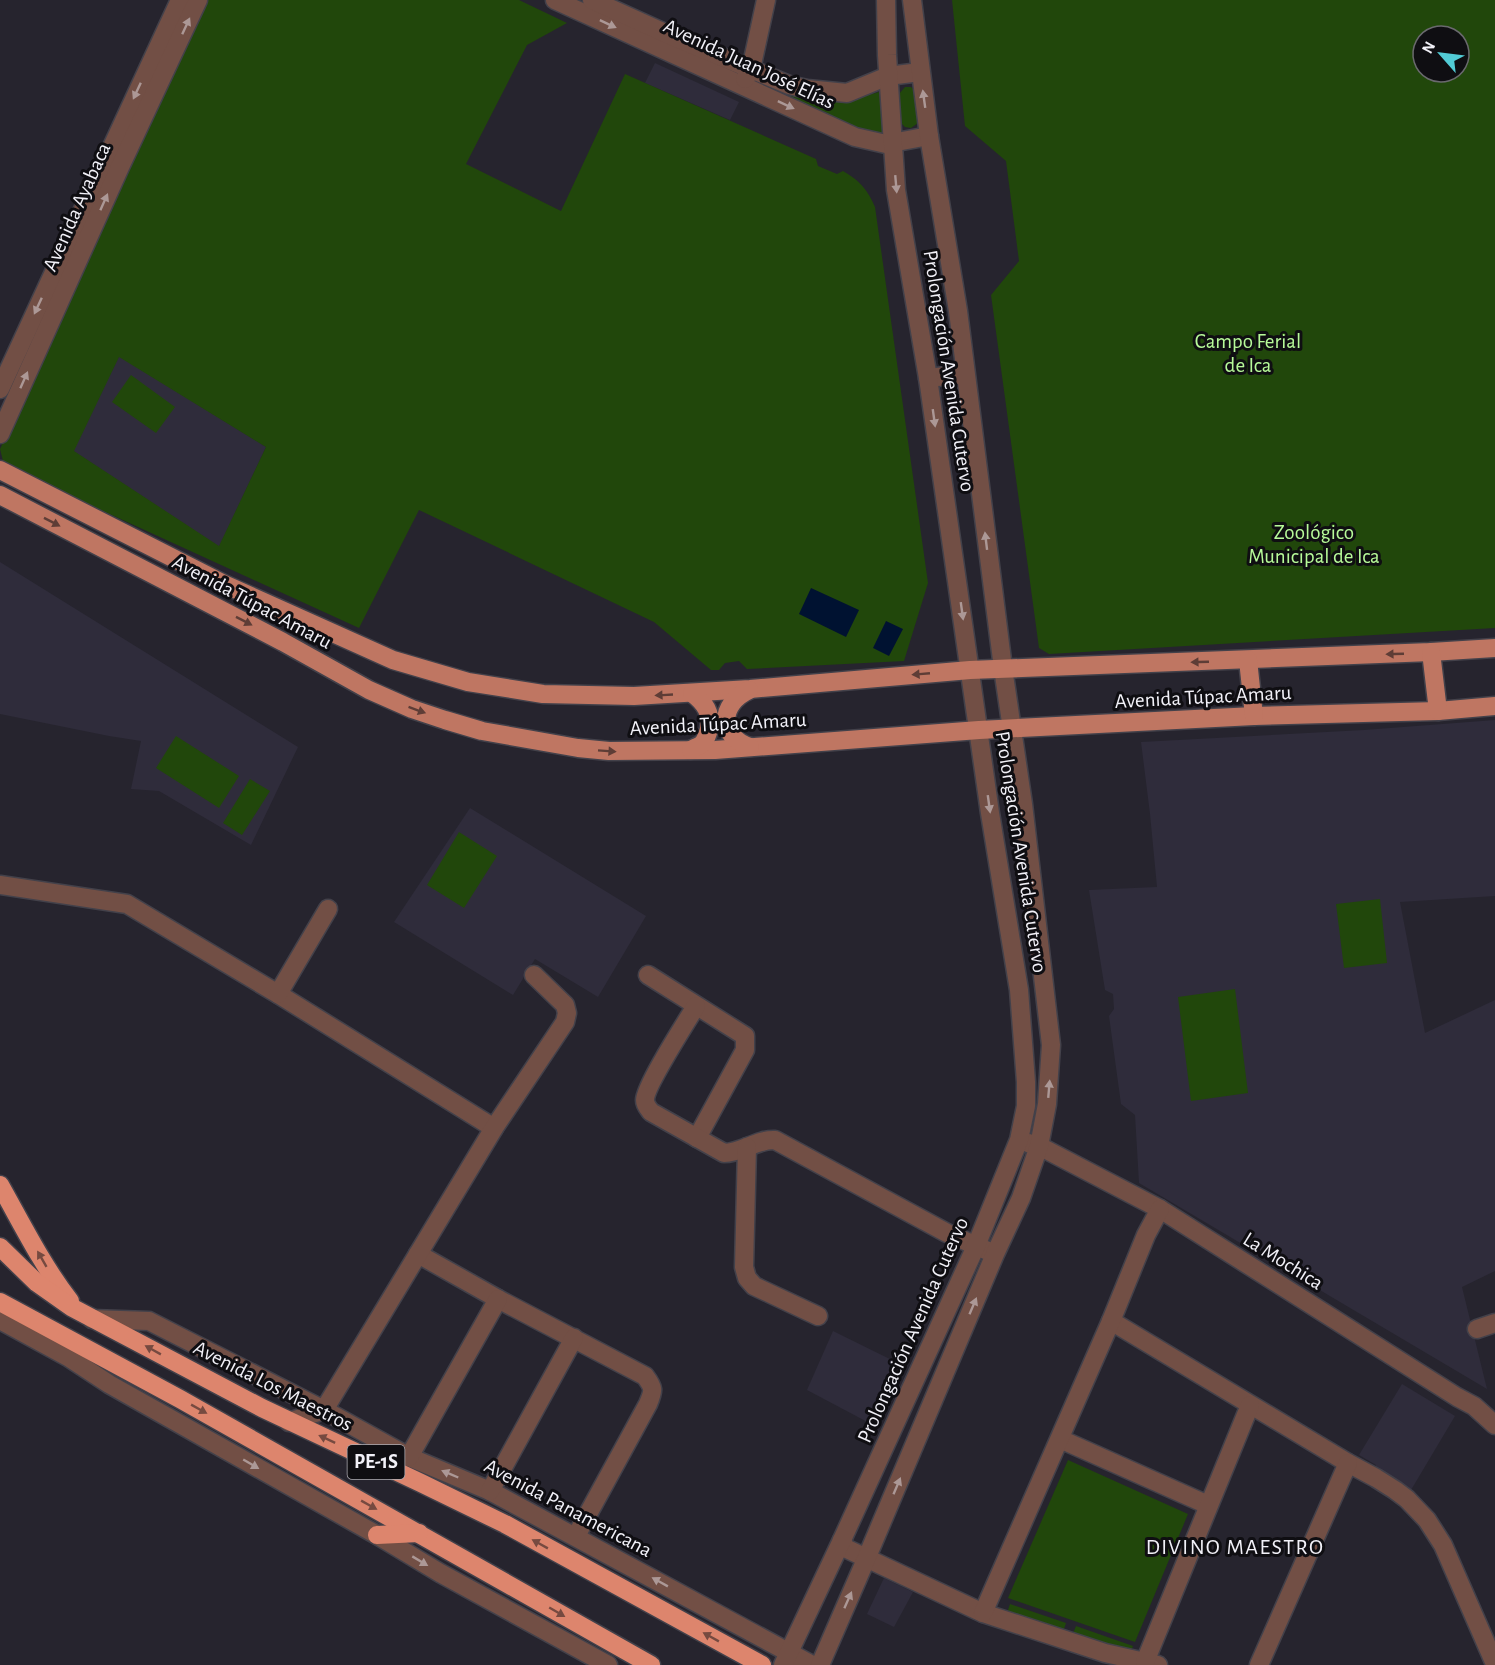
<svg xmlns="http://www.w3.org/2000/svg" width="1495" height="1665" font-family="'Alegreya Sans',sans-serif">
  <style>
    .built { fill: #2f2c3b }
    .green { fill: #21470b; fill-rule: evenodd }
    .water { fill: #001231 }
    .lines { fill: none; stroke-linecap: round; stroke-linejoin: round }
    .minor-casing { stroke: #43414a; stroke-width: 21 }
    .major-casing { stroke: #43414a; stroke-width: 21 }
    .highway-casing { stroke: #43414a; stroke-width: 21 }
    .minor { stroke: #724f45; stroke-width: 18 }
    .major { stroke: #bf7662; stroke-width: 18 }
    .highway { stroke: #dd856d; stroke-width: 18 }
    .oneway { fill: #ac9896 }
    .oneway2 { fill: #5e3d36 }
    .oneway3 { fill: #764a40 }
    .labels { text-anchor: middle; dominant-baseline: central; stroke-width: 6; stroke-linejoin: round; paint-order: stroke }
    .shield { fill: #0f0e12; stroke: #aeadb3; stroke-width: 1.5 }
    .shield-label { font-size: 20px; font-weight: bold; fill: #f2f1f8 }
    .street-label { font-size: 21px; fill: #f2f1f8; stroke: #0f0e12 }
    .park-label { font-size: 21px; fill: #b7fa99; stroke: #0f0e12 }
    .neighbourhood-label { font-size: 22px; letter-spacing: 1.5px; fill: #f2f1f8; stroke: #0f0e12 }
  </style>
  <rect width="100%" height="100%" fill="#26242e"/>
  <!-- built -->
  <g class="built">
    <path d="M 655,63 L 739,102 L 730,120 L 645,83 Z"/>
    <path d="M 119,356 L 266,447 L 219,547 L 73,451 Z"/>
    <path d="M 0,562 L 298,747 L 251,845 L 159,791 L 131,789 L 141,741 L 109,736 L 0,714 Z"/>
    <path d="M 1495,720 L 1495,896 L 1400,902 L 1425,1033 L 1495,1000 L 1495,1271 L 1462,1287 L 1487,1389 L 1139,1183 L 1135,1115 L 1121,1104 L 1109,1016 L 1114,1009 L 1113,994 L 1105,990 L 1089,890 L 1157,887 L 1150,814 L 1141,742 L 1364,730 Z"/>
    <path d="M 470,808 L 646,916 L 598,997 L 535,959 L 513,995 L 394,922 Z"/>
    <path d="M 833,1331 L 902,1365 L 875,1426 L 807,1390 Z"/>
    <path d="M 1402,1384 L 1455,1416 L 1411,1490 L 1374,1469 L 1376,1465 L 1359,1455 Z"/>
    <path d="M 884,1578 L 913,1592 L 894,1627 L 867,1614 Z"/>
  </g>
  <!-- green -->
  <g class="green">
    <path d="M 205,0 L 519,0 L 567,23 L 527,45 L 466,164 L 561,211 L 625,74 L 816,159 L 818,166 L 837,174 L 843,171 C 859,180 868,190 875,207 L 928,583 L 904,661 L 747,669 L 739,661 L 725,663 L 719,670 L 711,670 L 654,622 L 419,510 L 359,628 L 9,468 L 3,461 L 0,449 ZM 119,357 L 266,447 L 219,546 L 74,451 Z"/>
    <path d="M 952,0 L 1495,0 L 1495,628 L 1049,654 L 1039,648 L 991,295 L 1019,261 L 1006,161 L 965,126 ZM 1423,36 L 1459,36 L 1459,72 L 1423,72 Z"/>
    <path d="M 751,84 C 780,92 812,101 843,100 C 855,99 868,95 879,92 L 884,137 L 858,132 Z"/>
    <path d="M 905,87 L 911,87 L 915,91 L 918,123 L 911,128 L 905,127 L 901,123 L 899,94 Z"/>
    <path d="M 131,375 L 175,407 L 156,433 L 112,402 Z"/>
    <path d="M 176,736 L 239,776 L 219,808 L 156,768 Z"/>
    <path d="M 250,779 L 270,791 L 242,835 L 223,823 Z"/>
    <path d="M 459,832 L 497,856 L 464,908 L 427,885 Z"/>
    <path d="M 1380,899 L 1387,963 L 1344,968 L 1336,904 Z"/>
    <path d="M 1235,989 L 1248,1093 L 1191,1101 L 1178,997 Z"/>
    <path d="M 1068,1460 L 1188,1514 L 1135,1642 L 1008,1598 Z"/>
    <path d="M 1010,1604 L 1066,1623 L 1063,1632 L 1007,1613 Z"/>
    <path d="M 1076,1626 L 1133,1646 L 1130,1654 L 1072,1636 Z"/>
  </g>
  <!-- water -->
  <g class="water">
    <path d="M 811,588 L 859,610 L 846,637 L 799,614 Z"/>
    <path d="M 886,621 L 903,629 L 889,656 L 873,648 Z"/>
  </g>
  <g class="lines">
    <defs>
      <g id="minor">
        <path d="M 555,0 L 855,137 L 886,144 L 929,136"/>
        <path d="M 592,0 L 676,38 L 789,85 L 807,89 L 847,93 L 888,76 L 920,72"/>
        <path d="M 745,79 L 751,69 L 766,0"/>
        <path d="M 928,378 L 965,374"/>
        <path d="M 0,389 L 180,0"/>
        <path d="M 0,434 L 120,167 L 198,0"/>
        <path d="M 0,885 L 127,904 L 278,994 L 494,1128"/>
        <path d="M 648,975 L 745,1036 L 745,1050 L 697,1138"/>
        <path d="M 278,994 L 328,909"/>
        <path d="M 696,1006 C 687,1021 645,1086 645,1100 C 645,1105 648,1108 651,1112 L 724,1153 C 742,1153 757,1139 775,1140 L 947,1233 L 988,1251"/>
        <path d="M 1028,1143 L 1039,1146 L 1160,1209 L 1457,1397 L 1474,1406 L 1495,1425"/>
        <path d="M 747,1147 L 744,1267 L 747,1278 L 754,1286 L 818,1316"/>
        <path d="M 418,1254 L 498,1299 L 645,1376 C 654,1388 654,1390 648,1404 L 576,1536"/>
        <path d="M 92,1319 L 149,1321 L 324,1410 L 409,1457 L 490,1491 L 812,1665"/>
        <path d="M 0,1320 L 68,1357 L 109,1384 L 377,1535 L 440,1573 L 608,1665"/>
        <path d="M 1111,1321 L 1348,1463 L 1376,1478 L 1395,1490 L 1407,1499 L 1427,1520 L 1443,1545 L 1495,1664"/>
        <path d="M 1477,1329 L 1495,1323"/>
        <path d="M 289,1422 L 324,1410 L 494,1128 L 565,1022 L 567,1013 L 565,1005 L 534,975"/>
        <path d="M 1060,1439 L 1208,1505"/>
        <path d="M 409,1457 L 498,1299"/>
        <path d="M 490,1491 L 574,1338"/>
        <path d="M 842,1540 L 845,1548 L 983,1613 L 1105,1653 L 1158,1665"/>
        <path d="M 983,1613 L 1111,1321 L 1146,1235 L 1160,1209"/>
        <path d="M 1145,1662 L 1250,1405"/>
        <path d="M 783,1665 L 842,1540 L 976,1246 L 1019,1140 L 1026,1106 L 1026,1082 L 1019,990 L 990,813 L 928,378 L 896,190 L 887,55 L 886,0"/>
        <path d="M 820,1665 L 867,1557 L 995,1254 L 1021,1198 L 1039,1146 L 1047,1104 L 1051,1045 L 1023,804 L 1003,668 L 958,311 L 929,136 L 912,0"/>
        <path d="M 1259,1665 L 1348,1463"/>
      </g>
      <g id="major">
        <path d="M 0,470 L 226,585 L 393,660 L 468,682 L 543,694 L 634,696 L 750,689 L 970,670 L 1431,652 L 1495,648"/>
        <path d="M 0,495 L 283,642 L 369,690 L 412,709 L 445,720 L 482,731 L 578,748 L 609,751 L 715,750 L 979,730 L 1254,716 L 1438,711 L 1495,706"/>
        <path d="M 1431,652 L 1438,711"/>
        <path d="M 1248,660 L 1254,716"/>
        <path d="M 749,690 C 719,704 718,736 750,747"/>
        <path d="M 691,750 C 694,748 700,746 703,743 C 706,739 708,733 709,729 C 712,713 705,703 692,693"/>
      </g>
      <g id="highway">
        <path d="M 0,1185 C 22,1224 42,1265 70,1301"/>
        <path d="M 0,1247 L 37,1283 L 71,1307 L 262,1408 L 421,1483 L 505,1524 L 762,1665"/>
        <path d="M 0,1302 L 180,1399 L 651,1665"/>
        <path d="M 377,1535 L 419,1533"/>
      </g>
    </defs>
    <!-- minor casing -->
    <use href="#minor" class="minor-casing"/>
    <!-- major casing -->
    <use href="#major" class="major-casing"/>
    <!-- highway casing -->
    <use href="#highway" class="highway-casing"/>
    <!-- minor -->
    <use href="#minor" class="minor"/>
    <!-- major -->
    <use href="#major" class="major"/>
    <!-- highway -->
    <use href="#highway" class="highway"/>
  </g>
  <!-- one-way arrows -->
  <defs><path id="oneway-solid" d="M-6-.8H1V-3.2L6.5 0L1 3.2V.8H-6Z" transform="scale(1.5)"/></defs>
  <g class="oneway">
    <use href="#oneway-solid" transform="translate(608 24) rotate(25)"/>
    <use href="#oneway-solid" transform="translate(186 26) rotate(-65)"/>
    <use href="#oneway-solid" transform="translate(137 91) rotate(115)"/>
    <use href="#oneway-solid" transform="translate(924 99) rotate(-98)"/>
    <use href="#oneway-solid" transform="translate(786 105) rotate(25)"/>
    <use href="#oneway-solid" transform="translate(896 184) rotate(85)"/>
    <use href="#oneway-solid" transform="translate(104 202) rotate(-66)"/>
    <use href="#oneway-solid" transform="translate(38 306) rotate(115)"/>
    <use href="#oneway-solid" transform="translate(24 380) rotate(-66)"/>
    <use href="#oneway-solid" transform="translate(934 418) rotate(82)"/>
    <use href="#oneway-solid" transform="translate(986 541) rotate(-97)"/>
    <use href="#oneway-solid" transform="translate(962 611) rotate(82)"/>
    <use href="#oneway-solid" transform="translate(989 804) rotate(82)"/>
    <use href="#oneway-solid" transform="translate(1049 1089) rotate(-85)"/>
    <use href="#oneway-solid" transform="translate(973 1306) rotate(-67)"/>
    <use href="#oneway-solid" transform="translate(251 1464) rotate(30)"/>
    <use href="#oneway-solid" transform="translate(450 1474) rotate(-157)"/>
    <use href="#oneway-solid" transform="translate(897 1486) rotate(-67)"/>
    <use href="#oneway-solid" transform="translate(420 1561) rotate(31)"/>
    <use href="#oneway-solid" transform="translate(660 1582) rotate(-151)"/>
    <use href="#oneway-solid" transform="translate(848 1600) rotate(-66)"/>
  </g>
  <g class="oneway2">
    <use href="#oneway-solid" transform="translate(52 522) rotate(27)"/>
    <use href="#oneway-solid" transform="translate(244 621) rotate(27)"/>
    <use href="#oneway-solid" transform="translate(1395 654) rotate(178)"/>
    <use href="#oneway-solid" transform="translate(1200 662) rotate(178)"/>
    <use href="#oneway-solid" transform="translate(921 674) rotate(175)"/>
    <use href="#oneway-solid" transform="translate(664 695) rotate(177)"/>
    <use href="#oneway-solid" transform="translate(417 710) rotate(20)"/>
    <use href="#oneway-solid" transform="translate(607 751) rotate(4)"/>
  </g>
  <g class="oneway3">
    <use href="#oneway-solid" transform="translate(42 1259) rotate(-120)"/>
    <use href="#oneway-solid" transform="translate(153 1350) rotate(-151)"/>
    <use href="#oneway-solid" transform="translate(199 1409) rotate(29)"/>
    <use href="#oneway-solid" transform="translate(327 1439) rotate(-155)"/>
    <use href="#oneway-solid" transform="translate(369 1505) rotate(29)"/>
    <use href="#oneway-solid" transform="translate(540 1544) rotate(-151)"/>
    <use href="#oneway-solid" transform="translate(557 1612) rotate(30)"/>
    <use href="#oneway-solid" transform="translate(711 1637) rotate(-151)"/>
  </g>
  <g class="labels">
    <!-- shield labels -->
    <rect class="shield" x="347.5" y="1445" width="57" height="34" rx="4.5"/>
    <g class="shield-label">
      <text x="376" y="1462">PE-1S</text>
    </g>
    <!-- street labels -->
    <g class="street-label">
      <text transform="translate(749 64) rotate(25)">Avenida Juan José Elías</text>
      <text transform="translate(77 207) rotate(-66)">Avenida Ayabaca</text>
      <text transform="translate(949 371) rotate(81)">Prolongación Avenida Cutervo</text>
      <text transform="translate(252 602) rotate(28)">Avenida Túpac Amaru</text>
      <text transform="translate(1203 697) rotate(-3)">Avenida Túpac Amaru</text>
      <text transform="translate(718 724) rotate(-3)">Avenida Túpac Amaru</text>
      <text transform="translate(1021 852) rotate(81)">Prolongación Avenida Cutervo</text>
      <text transform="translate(1283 1261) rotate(32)">La Mochica</text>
      <text transform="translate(913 1330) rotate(-66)">Prolongación Avenida Cutervo</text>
      <text transform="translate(273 1386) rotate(27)">Avenida Los Maestros</text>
      <text transform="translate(568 1508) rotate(28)">Avenida Panamericana</text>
    </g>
    <!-- park labels -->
    <g class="park-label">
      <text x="1248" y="341">Campo Ferial<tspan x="1248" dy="24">de Ica</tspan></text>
      <text x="1314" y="532">Zoológico<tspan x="1314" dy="24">Municipal de Ica</tspan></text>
    </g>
    <!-- neighbourhood labels -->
    <g class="neighbourhood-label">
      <text x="1235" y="1547">DIVINO MAESTRO</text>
    </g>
  </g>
  <!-- north arrow -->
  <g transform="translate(1441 54) rotate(298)"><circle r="28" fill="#0f0e12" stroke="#6a696e" stroke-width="1.5"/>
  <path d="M0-4.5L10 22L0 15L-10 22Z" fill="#52ccd6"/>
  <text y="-9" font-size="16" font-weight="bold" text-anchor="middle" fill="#f2f1f8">N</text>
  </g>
</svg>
